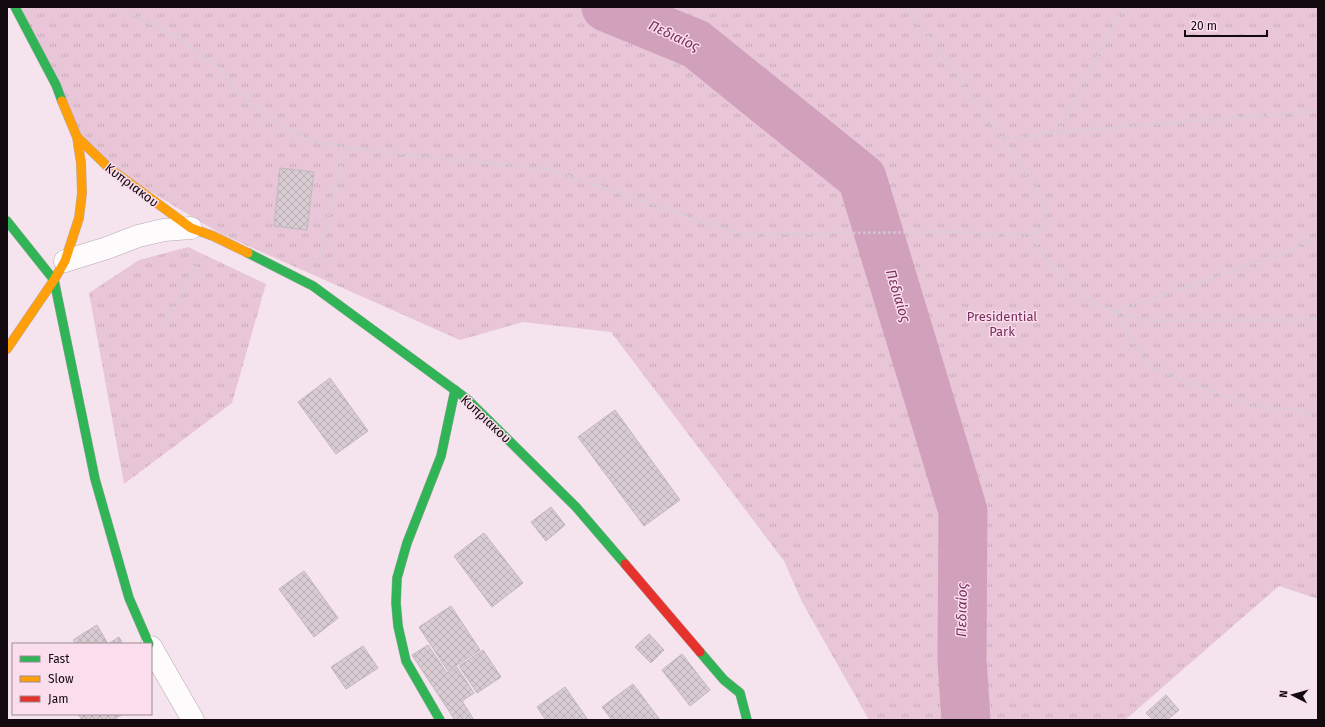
<svg xmlns="http://www.w3.org/2000/svg" width="1325" height="727" font-family="'Fira Sans',sans-serif">
  <style>
    .park { fill: url(#park-tufts) }
    .lines { fill: none; stroke-linecap: round; stroke-linejoin: round }
    .river { stroke: #d1a1bb; stroke-width: 49 }
    .building { fill: url(#building-cross-hatch); stroke: #c3b6bd }
    .street-casing { stroke: #b6a9b0; stroke-width: 23 }
    .fast-casing { stroke: #b6a9b0; stroke-width: 10 }
    .slow-casing { stroke: #b6a9b0; stroke-width: 10 }
    .jam-casing { stroke: #b6a9b0; stroke-width: 10 }
    .path { stroke: #d4d0d2; stroke-width: 2.5; stroke-dasharray: 2 3; stroke-linecap: butt }
    .street { stroke: #fefbfc; stroke-width: 22 }
    .fast { stroke: #30b455; stroke-width: 9 }
    .slow { stroke: #ff9f0a; stroke-width: 9 }
    .jam { stroke: #e5322d; stroke-width: 9 }
    .labels { text-anchor: middle; dominant-baseline: central; stroke-width: 3; stroke-linejoin: round; paint-order: stroke }
    .street-label { font-size: 13px; fill: #130a0f; stroke: #fbdeed }
    .park-label { font-size: 13px; fill: #782d5b; stroke: #fbdeed }
    .water-label { font-size: 14px; font-style: italic; fill: #792f5d; stroke: #fbdeed }
  </style>
  <defs>
    <pattern id="park-tufts" width="24" height="20" patternUnits="userSpaceOnUse"><rect width="24" height="20" fill="#e8c6d8"/><path d="M3 7l-1-3M5 7V3M7 7l1-3M15 17l-1-3M17 17v-4M19 17l1-3" fill="none" stroke="#c6a9b8"/></pattern>
    <pattern id="building-cross-hatch" width="8" height="8" patternUnits="userSpaceOnUse"><rect width="8" height="8" fill="#d8cbd2"/><path d="M0 0l8 8M0 8l8-8" fill="none" stroke="#b8adb3"/></pattern>
  </defs>
  <rect width="100%" height="100%" fill="#f5e4ed"/>
  <!-- park -->
  <g class="park">
    <path d="M 21,7 L 1318,7 L 1318,599 L 1279,586 L 1125,720 L 869,720 L 802,602 L 784,561 L 611,332 L 523,322 L 460,340 L 221,234 L 91,156 Z"/>
    <path d="M 188,247 L 266,284 L 232,403 L 124,484 L 89,293 L 139,260 Z"/>
  </g>
  <g class="lines">
    <!-- river -->
    <path class="river" d="M 606,7 L 696,44 L 862,178 L 963,511 L 962,660 L 966,720"/>
  </g>
  <!-- building -->
  <g class="building">
    <path d="M 280,168 L 314,172 L 307,230 L 274,226 Z"/>
    <path d="M 330,378 L 368,431 L 336,454 L 298,402 Z"/>
    <path d="M 615,410 L 680,500 L 644,526 L 578,437 Z"/>
    <path d="M 551,507 L 565,525 L 546,541 L 531,522 Z"/>
    <path d="M 484,533 L 523,583 L 492,607 L 454,556 Z"/>
    <path d="M 304,571 L 338,618 L 314,637 L 279,589 Z"/>
    <path d="M 451,606 L 480,650 L 448,671 L 419,627 Z"/>
    <path d="M 97,625 L 108,644 L 119,637 L 123,644 L 76,644 L 73,640 Z"/>
    <path d="M 649,634 L 664,650 L 651,663 L 635,647 Z"/>
    <path d="M 428,645 L 447,673 L 457,667 L 474,693 L 462,701 L 474,720 L 455,720 L 412,655 Z"/>
    <path d="M 363,646 L 378,668 L 346,689 L 331,667 Z"/>
    <path d="M 483,650 L 501,677 L 477,693 L 459,666 Z"/>
    <path d="M 682,654 L 710,690 L 690,706 L 662,670 Z"/>
    <path d="M 633,684 L 660,720 L 612,720 L 602,707 Z"/>
    <path d="M 565,687 L 588,720 L 546,720 L 537,707 Z"/>
    <path d="M 1166,695 L 1179,710 L 1167,720 L 1153,720 L 1146,713 Z"/>
    <path d="M 78,714 L 123,714 L 113,720 L 82,720 Z"/>
  </g>
  <g class="lines">
    <defs>
      <g id="street">
        <path d="M 65,261 L 107,248 L 138,236 L 164,230 L 191,228"/>
        <path d="M 151,647 L 193,720"/>
      </g>
      <g id="fast">
        <path d="M 15,7 L 56,85 L 62,101"/>
        <path d="M 7,221 L 54,280 L 95,479 L 129,598 L 149,644"/>
        <path d="M 248,253 L 313,286 L 467,399 L 576,507 L 625,564"/>
        <path d="M 700,652 L 724,680 L 740,693 L 747,720"/>
        <path d="M 440,720 L 406,661 L 398,626 L 396,603 L 397,578 L 407,543 L 441,456 L 455,390"/>
      </g>
      <g id="slow">
        <path d="M 77,137 L 109,168 L 191,228 L 213,236 L 248,253"/>
        <path d="M 7,349 L 54,280 L 65,261 L 79,218 L 82,193 L 81,163 L 77,137 L 62,101"/>
      </g>
      <path id="jam" d="M 625,564 L 700,652"/>
    </defs>
    <!-- street casing -->
    <use href="#street" class="street-casing"/>
    <!-- fast casing -->
    <use href="#fast" class="fast-casing"/>
    <!-- slow casing -->
    <use href="#slow" class="slow-casing"/>
    <!-- jam casing -->
    <use href="#jam" class="jam-casing"/>
    <!-- path -->
    <g class="path">
      <path d="M 120,7 L 180,39 L 217,67 L 249,103 L 276,123 L 295,133 L 321,143 L 345,147 L 398,154 L 547,169 L 741,234 L 943,232 L 1031,235 L 1041,230 L 1046,221 L 1045,205 L 1003,139 L 915,18 L 903,7"/>
      <path d="M 1057,132 L 1124,7"/>
      <path d="M 1003,139 L 1057,132 L 1318,111"/>
      <path d="M 1031,235 L 1045,257 L 1081,295 L 1114,312 L 1279,255 L 1318,237"/>
      <path d="M 319,260 L 345,147"/>
      <path d="M 1318,317 L 1297,320 L 1151,321 L 1114,312 L 1149,367 L 1250,406 L 1298,410 L 1318,419"/>
      <path d="M 164,325 L 200,259"/>
    </g>
    <!-- street -->
    <use href="#street" class="street"/>
    <!-- fast -->
    <use href="#fast" class="fast"/>
    <!-- slow -->
    <use href="#slow" class="slow"/>
    <!-- jam -->
    <use href="#jam" class="jam"/>
  </g>
  <g class="labels">
    <!-- street labels -->
    <g class="street-label">
      <text transform="translate(132 185) rotate(37)">Κυπριακου</text>
      <text transform="translate(486 419) rotate(43)">Κυπριακου</text>
    </g>
    <!-- park labels -->
    <g class="park-label">
      <text x="1002" y="316">Presidential<tspan x="1002" dy="15">Park</tspan></text>
    </g>
    <!-- water labels -->
    <g class="water-label">
      <text transform="translate(674 36) rotate(25)">Πεδιαίος</text>
      <text transform="translate(898 296) rotate(73)">Πεδιαίος</text>
      <text transform="translate(962 610) rotate(-89)">Πεδιαίος</text>
    </g>
  </g>
  <!-- border -->
  <rect width="1325" height="727" fill="none" stroke="#130a0f" stroke-width="16"/>
  <!-- legend -->
  <rect x="12" y="643" width="140" height="72" fill="#fbdeed" stroke="#9e8994"/>
  <rect x="20" y="656" width="20" height="6" fill="#30b455" stroke="#9e8994"/>
  <text x="48" y="663" font-size="12" fill="#130a0f">Fast</text>
  <rect x="20" y="676" width="20" height="6" fill="#ff9f0a" stroke="#9e8994"/>
  <text x="48" y="683" font-size="12" fill="#130a0f">Slow</text>
  <rect x="20" y="696" width="20" height="6" fill="#e5322d" stroke="#9e8994"/>
  <text x="48" y="703" font-size="12" fill="#130a0f">Jam</text>
  <!-- north arrow -->
  <g transform="translate(1293 695) rotate(276)" stroke="#fbdeed" stroke-width="3" paint-order="stroke">
  <path d="M0-3L7 15L0 10L-7 15Z" fill="#130a0f"/>
  <text y="-6" font-size="11" font-weight="bold" text-anchor="middle" fill="#130a0f">N</text>
  </g>
  <!-- scale -->
  <path d="M1185 30v6h82v-6" fill="none" stroke="#130a0f" stroke-width="2"/>
  <text x="1191" y="30" font-size="12" fill="#130a0f" stroke="#fbdeed" stroke-width="3" paint-order="stroke">20 m</text>
</svg>
